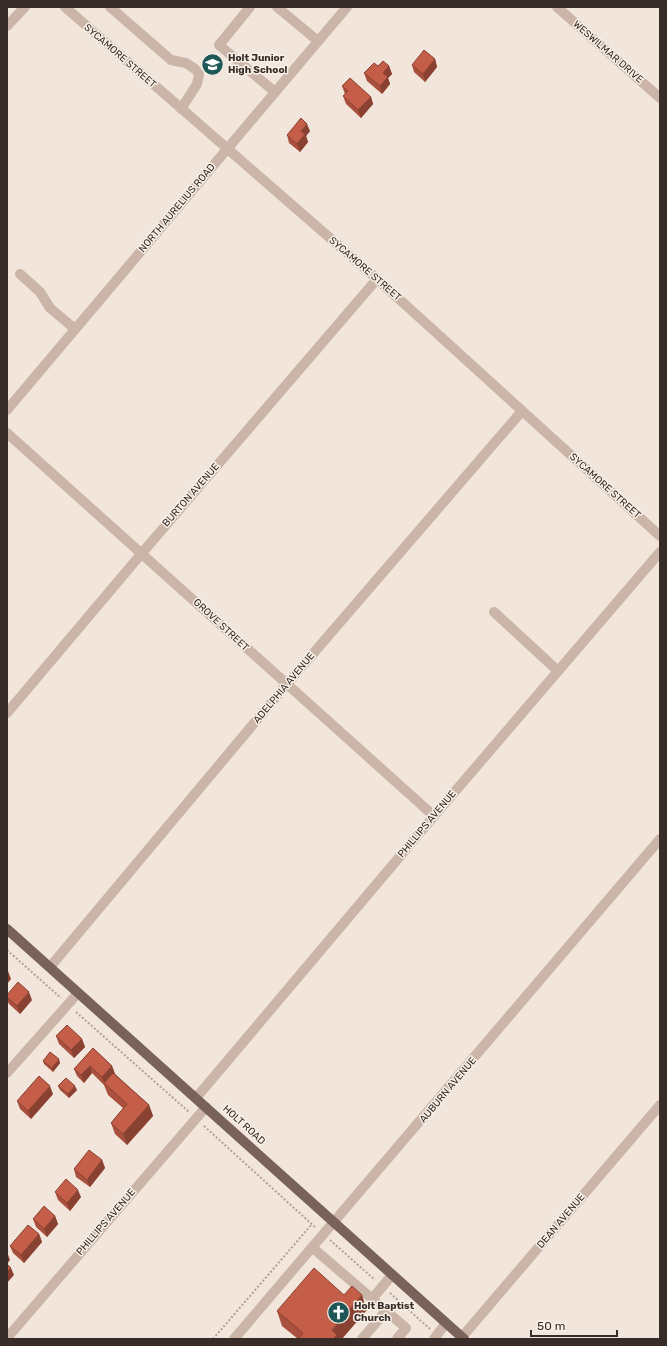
<svg xmlns="http://www.w3.org/2000/svg" width="667" height="1346" font-family="Rubik,sans-serif">
  <style>
    .lines { fill: none; stroke-linecap: round; stroke-linejoin: round }
    .path { stroke: #b59f92; stroke-width: 2; stroke-dasharray: 2 2; stroke-linecap: butt }
    .minor { stroke: #cab5a8; stroke-width: 10 }
    .major { stroke: #78625a; stroke-width: 10 }
    .wall { fill: #a9513e }
    .shaded-wall { fill: #894232 }
    .building { fill: #c45e48; stroke: #894232 }
    .labels { text-anchor: middle; dominant-baseline: central; stroke-width: 3; stroke-linejoin: round; paint-order: stroke }
    .street-label { font-size: 10px; fill: #372c28; stroke: #f9f1e8 }
    .poi-label { font-size: 10px; font-weight: bold; fill: #372c28; stroke: #f9f1e8; text-anchor: start }
  </style>
  <rect width="100%" height="100%" fill="#f2e6dc"/>
  <g class="lines">
    <!-- path -->
    <g class="path">
      <path d="M 7,950 L 61,998"/>
      <path d="M 76,1012 L 189,1112"/>
      <path d="M 204,1126 L 316,1228"/>
      <path d="M 330,1240 L 375,1280"/>
      <path d="M 390,1293 L 430,1329"/>
      <path d="M 213,1339 L 312,1224"/>
    </g>
    <!-- minor -->
    <g class="minor">
      <path d="M 65,7 L 377,279 L 660,536"/>
      <path d="M 110,7 L 171,60 L 186,63 L 195,69 L 199,74 L 197,84 L 181,109"/>
      <path d="M 250,7 L 219,45 L 275,92"/>
      <path d="M 277,7 L 318,41"/>
      <path d="M 557,7 L 660,98"/>
      <path d="M 7,26 L 25,7"/>
      <path d="M 20,274 L 40,292 L 50,308 L 75,329"/>
      <path d="M 7,410 L 347,7"/>
      <path d="M 7,433 C 150,560 291,689 434,816"/>
      <path d="M 494,612 L 558,671"/>
      <path d="M 7,713 L 142,553 L 377,279"/>
      <path d="M 50,967 L 286,685 L 522,411"/>
      <path d="M 7,1073 L 78,993"/>
      <path d="M 196,1098 L 434,816 L 660,552"/>
      <path d="M 313,1248 L 406,1328 L 397,1339"/>
      <path d="M 372,1299 L 392,1275"/>
      <path d="M 462,1337 L 660,1105"/>
      <path d="M 7,1338 L 206,1107"/>
      <path d="M 234,1339 L 660,839"/>
      <path d="M 362,1339 L 386,1311"/>
      <path d="M 434,1339 L 446,1323"/>
    </g>
    <!-- major -->
    <path class="major" d="M 7,929 L 464,1339"/>
  </g>
  <!-- wall -->
  <g class="wall">
    <path d="M 435,59 L 437,67 L 425,82 L 414,72 L 412,65 Z"/>
    <path d="M 378,66 L 389,66 L 392,74 L 388,78 L 390,84 L 382,94 L 367,81 L 364,73 Z"/>
    <path d="M 342,86 L 371,97 L 373,104 L 361,118 L 346,104 L 343,96 L 345,94 Z"/>
    <path d="M 310,131 L 306,136 L 308,142 L 300,152 L 289,143 L 287,135 Z"/>
    <path d="M 7,995 L 32,1000 L 20,1014 L 9,1004 L 7,1000 Z"/>
    <path d="M 56,1036 L 82,1039 L 85,1047 L 74,1058 L 59,1044 Z"/>
    <path d="M 93,1048 L 112,1066 L 115,1074 L 149,1105 L 153,1116 L 127,1145 L 115,1134 L 111,1123 L 123,1108 L 108,1095 L 104,1085 L 92,1073 L 84,1083 L 77,1076 L 74,1069 Z"/>
    <path d="M 43,1061 L 60,1063 L 53,1072 L 44,1064 Z"/>
    <path d="M 58,1086 L 77,1090 L 69,1098 L 60,1090 Z"/>
    <path d="M 53,1094 L 31,1119 L 20,1109 L 17,1101 Z"/>
    <path d="M 102,1160 L 105,1168 L 90,1187 L 76,1177 L 74,1169 Z"/>
    <path d="M 55,1192 L 81,1197 L 70,1211 L 58,1200 Z"/>
    <path d="M 55,1216 L 58,1224 L 47,1237 L 36,1227 L 33,1219 Z"/>
    <path d="M 39,1234 L 42,1242 L 24,1263 L 13,1253 L 10,1246 Z"/>
    <path d="M 367,1310 L 298,1339 L 282,1326 L 277,1311 Z"/>
  </g>
  <!-- shaded-wall -->
  <g class="shaded-wall">
    <path d="M 435,59 L 437,67 L 425,82 L 423,74 Z"/>
    <path d="M 389,66 L 392,74 L 388,78 L 390,84 L 382,94 L 380,86 L 383,73 Z"/>
    <path d="M 371,97 L 373,104 L 361,118 L 358,110 Z"/>
    <path d="M 307,124 L 310,131 L 306,136 L 308,142 L 300,152 L 297,144 L 301,131 Z"/>
    <path d="M 8,971 L 11,979 L 7,984 L 7,973 Z"/>
    <path d="M 29,992 L 32,1000 L 20,1014 L 17,1006 Z"/>
    <path d="M 82,1039 L 85,1047 L 74,1058 L 71,1050 Z"/>
    <path d="M 59,1059 L 60,1063 L 53,1072 L 52,1068 Z"/>
    <path d="M 90,1066 L 92,1073 L 84,1083 L 81,1075 Z"/>
    <path d="M 112,1066 L 115,1074 L 105,1084 L 104,1083 L 102,1077 Z"/>
    <path d="M 50,1086 L 53,1094 L 31,1119 L 28,1111 Z"/>
    <path d="M 75,1086 L 77,1090 L 69,1098 L 68,1094 Z"/>
    <path d="M 149,1105 L 153,1116 L 127,1145 L 123,1134 Z"/>
    <path d="M 102,1160 L 105,1168 L 90,1187 L 87,1180 Z"/>
    <path d="M 78,1190 L 81,1197 L 70,1211 L 67,1203 Z"/>
    <path d="M 55,1216 L 58,1224 L 47,1237 L 44,1229 Z"/>
    <path d="M 39,1234 L 42,1242 L 24,1263 L 21,1255 Z"/>
    <path d="M 7,1252 L 10,1260 L 7,1264 Z"/>
    <path d="M 11,1268 L 14,1275 L 7,1283 L 7,1272 Z"/>
    <path d="M 362,1295 L 367,1310 L 342,1339 L 333,1339 L 332,1330 Z"/>
  </g>
  <!-- building -->
  <g class="building">
    <path d="M 424,50 L 435,59 L 423,74 L 412,65 Z"/>
    <path d="M 383,61 L 389,66 L 383,73 L 388,77 L 380,86 L 364,73 L 374,63 L 378,66 Z"/>
    <path d="M 350,78 L 371,97 L 358,110 L 343,96 L 348,91 L 342,86 Z"/>
    <path d="M 301,118 L 307,124 L 301,131 L 305,134 L 297,144 L 287,135 Z"/>
    <path d="M 18,982 L 29,992 L 17,1006 L 7,997 L 7,995 Z"/>
    <path d="M 67,1025 L 82,1039 L 71,1050 L 56,1036 Z"/>
    <path d="M 93,1048 L 112,1066 L 102,1077 L 90,1066 L 81,1075 L 74,1069 Z"/>
    <path d="M 50,1052 L 59,1059 L 52,1068 L 43,1061 Z"/>
    <path d="M 113,1073 L 149,1105 L 123,1134 L 111,1123 L 127,1104 L 104,1083 Z"/>
    <path d="M 39,1076 L 50,1086 L 28,1111 L 17,1101 Z"/>
    <path d="M 66,1078 L 75,1086 L 68,1094 L 58,1086 Z"/>
    <path d="M 89,1150 L 102,1160 L 87,1180 L 74,1169 Z"/>
    <path d="M 66,1179 L 78,1190 L 67,1203 L 55,1192 Z"/>
    <path d="M 44,1206 L 55,1216 L 44,1229 L 33,1219 Z"/>
    <path d="M 28,1225 L 39,1234 L 21,1255 L 10,1246 Z"/>
    <path d="M 7,1264 L 11,1268 L 7,1272 Z"/>
    <path d="M 314,1268 L 344,1295 L 352,1286 L 362,1295 L 332,1330 L 337,1335 L 333,1339 L 298,1339 L 303,1333 L 277,1311 Z"/>
  </g>
  <!-- icons -->
  <defs>
    <symbol id="school-disc" viewBox="-11 -11 22 22"><circle r="9.5" fill="#1e5757" stroke="#f9f1e8"/><path d="M0-5L7-2L0 1L-7-2ZM-4 1L0 2.5L4 1V4Q0 6-4 4Z" fill="#fff"/></symbol>
    <symbol id="church-disc" viewBox="-11 -11 22 22"><circle r="9.5" fill="#1e5757" stroke="#f9f1e8"/><path d="M-1.2-6h2.4v3.5h3.3v2.4h-3.3V6h-2.4V-.1h-3.3v-2.4h3.3Z" fill="#fff"/></symbol>
  </defs>
  <g fill-rule="evenodd">
    <use href="#school-disc" x="200" y="52" width="25" height="25"/>
    <use href="#church-disc" x="326" y="1300" width="25" height="25"/>
  </g>
  <g class="labels">
    <!-- street labels -->
    <g class="street-label">
      <text transform="translate(608 52) rotate(41)">WESWILMAR DRIVE</text>
      <text transform="translate(120 56) rotate(41)">SYCAMORE STREET</text>
      <text transform="translate(177 208) rotate(-50)">NORTH AURELIUS ROAD</text>
      <text transform="translate(365 269) rotate(41)">SYCAMORE STREET</text>
      <text transform="translate(605 486) rotate(42)">SYCAMORE STREET</text>
      <text transform="translate(191 495) rotate(-49)">BURTON AVENUE</text>
      <text transform="translate(221 625) rotate(43)">GROVE STREET</text>
      <text transform="translate(284 688) rotate(-50)">ADELPHIA AVENUE</text>
      <text transform="translate(427 824) rotate(-50)">PHILLIPS AVENUE</text>
      <text transform="translate(448 1090) rotate(-50)">AUBURN AVENUE</text>
      <text transform="translate(244 1125) rotate(42)">HOLT ROAD</text>
      <text transform="translate(561 1221) rotate(-50)">DEAN AVENUE</text>
      <text transform="translate(106 1222) rotate(-49)">PHILLIPS AVENUE</text>
    </g>
    <!-- poi labels -->
    <g class="poi-label">
      <text x="228" y="58">Holt Junior<tspan x="228" dy="12">High School</tspan></text>
      <text x="354" y="1306">Holt Baptist<tspan x="354" dy="12">Church</tspan></text>
    </g>
  </g>
  <!-- border -->
  <rect width="667" height="1346" fill="none" stroke="#372c28" stroke-width="16"/>
  <!-- scale -->
  <path d="M531 1330v6h86v-6" fill="none" stroke="#372c28" stroke-width="2"/>
  <text x="537" y="1330" font-size="12" fill="#372c28" stroke="#f9f1e8" stroke-width="3" paint-order="stroke">50 m</text>
</svg>
